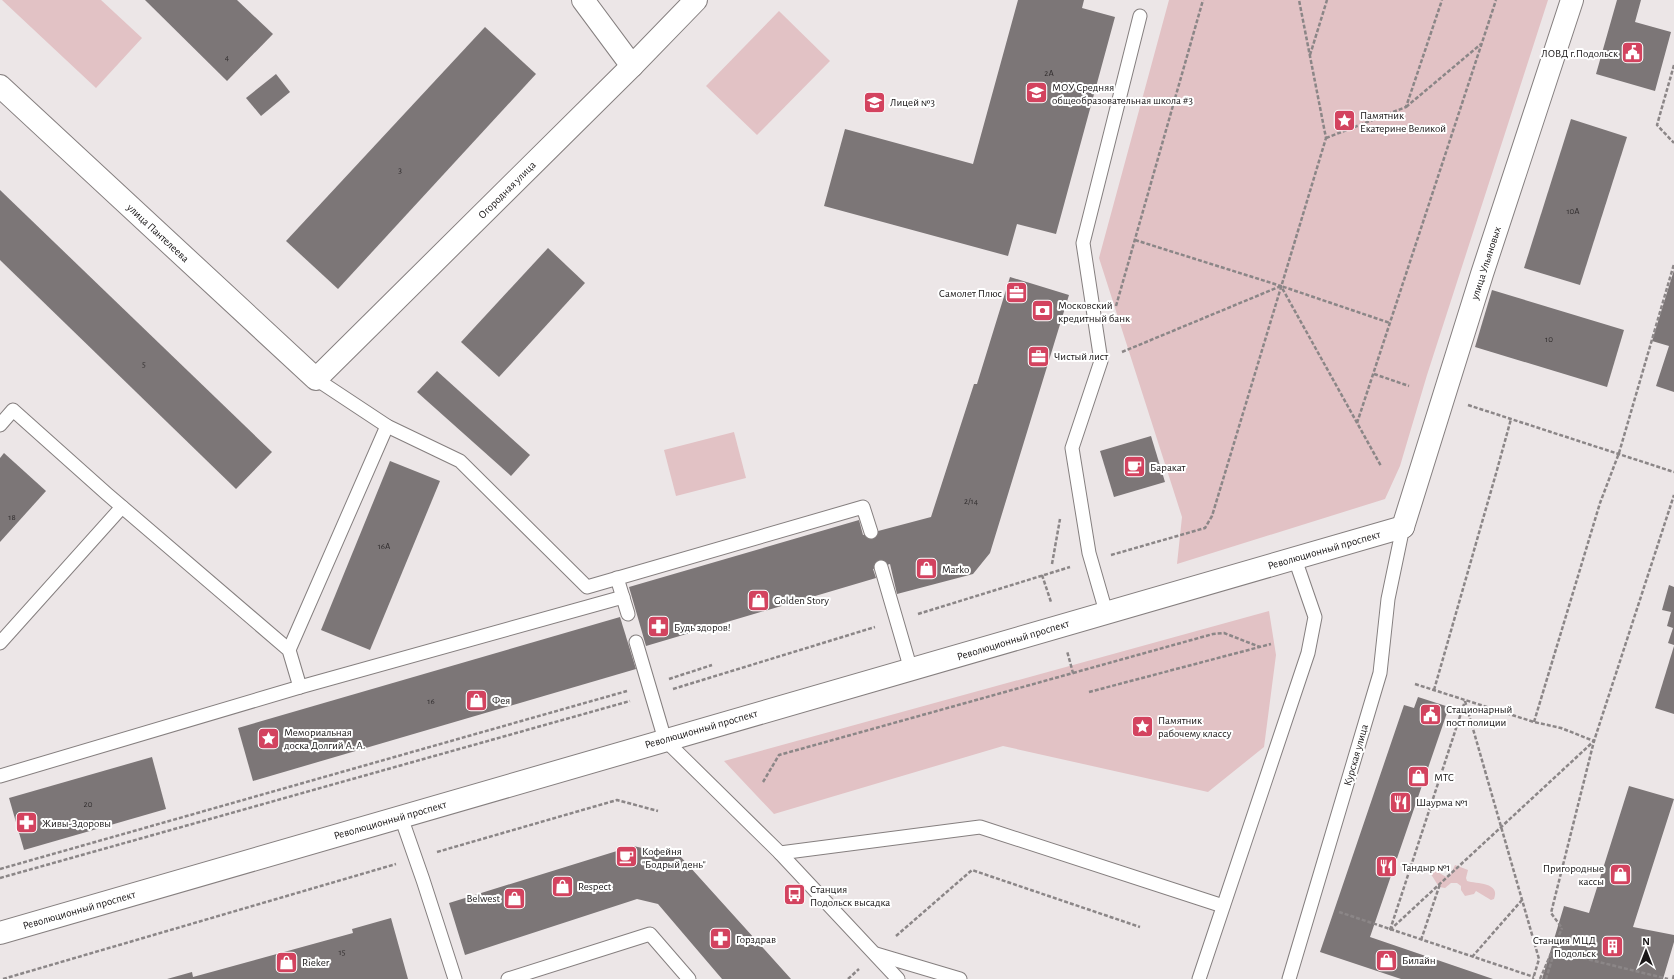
<svg xmlns="http://www.w3.org/2000/svg" width="1674" height="979" font-family="'Alegreya Sans',sans-serif">
  <style>
    .green { fill: #e2c2c5 }
    .building { fill: #7c7677 }
    .lines { fill: none; stroke-linecap: round; stroke-linejoin: round }
    .lane-casing { stroke: #857f7f; stroke-width: 15 }
    .street-casing { stroke: #857f7f; stroke-width: 24 }
    .secondary-casing { stroke: #857f7f; stroke-width: 24 }
    .path { stroke: #8b8687; stroke-width: 2.5; stroke-dasharray: 4 2; stroke-linecap: butt }
    .lane { stroke: #fff; stroke-width: 13 }
    .street { stroke: #fff; stroke-width: 22 }
    .secondary { stroke: #fff; stroke-width: 22 }
    .labels { text-anchor: middle; dominant-baseline: central; stroke-width: 4; stroke-linejoin: round; paint-order: stroke }
    .number-label { font-size: 9px; fill: #322e2f }
    .poi-label { font-size: 11px; fill: #191617; stroke: #fff; text-anchor: start }
    .street-label { font-size: 11px; fill: #191617; stroke: #fff }
  </style>
  <rect width="100%" height="100%" fill="#ece6e7"/>
  <!-- green -->
  <g class="green">
    <path d="M 2,0 L 101,0 L 142,38 L 96,88 Z"/>
    <path d="M 1169,0 L 1548,0 L 1427,375 L 1400,466 L 1385,499 L 1177,564 L 1182,517 L 1099,258 Z"/>
    <path d="M 779,11 L 830,61 L 757,135 L 706,86 Z"/>
    <path d="M 734,432 L 746,478 L 676,496 L 664,450 Z"/>
    <path d="M 1269,611 L 1276,655 L 1264,747 L 1208,792 L 1003,746 L 774,814 L 724,761 Z"/>
    <path d="M 1455,865 L 1468,870 L 1466,878 L 1467,881 C 1476,884 1501,882 1494,899 L 1491,900 L 1476,891 L 1474,894 L 1465,896 L 1461,890 L 1461,886 L 1457,883 L 1451,883 L 1445,888 L 1439,887 L 1429,871 L 1418,874 L 1418,871 L 1423,866 C 1435,866 1439,875 1449,878 Z"/>
  </g>
  <!-- building -->
  <g class="building">
    <path d="M 145,0 L 237,0 L 273,34 L 227,81 Z"/>
    <path d="M 1018,0 L 1084,0 L 1082,8 L 1115,17 L 1056,234 L 1017,224 L 1008,256 L 824,206 L 845,129 L 973,164 Z"/>
    <path d="M 1617,0 L 1641,0 L 1635,22 L 1671,32 L 1655,91 L 1596,74 Z"/>
    <path d="M 485,27 L 536,74 L 338,289 L 286,241 Z"/>
    <path d="M 276,74 L 290,92 L 261,116 L 246,98 Z"/>
    <path d="M 1571,119 L 1627,137 L 1580,285 L 1524,268 Z"/>
    <path d="M 0,190 L 272,452 L 236,489 L 0,260 Z"/>
    <path d="M 548,248 L 585,283 L 499,377 L 461,342 Z"/>
    <path d="M 1674,270 L 1674,392 L 1656,386 L 1669,346 L 1652,341 Z"/>
    <path d="M 1010,277 L 1069,295 L 990,553 L 973,574 L 897,594 L 890,564 L 873,569 L 876,578 L 646,646 L 629,587 L 859,520 L 863,535 L 931,517 L 974,384 L 977,384 Z"/>
    <path d="M 1492,290 L 1624,330 L 1607,387 L 1475,347 Z"/>
    <path d="M 437,371 L 530,455 L 511,476 L 417,392 Z"/>
    <path d="M 1151,436 L 1165,482 L 1114,497 L 1100,451 Z"/>
    <path d="M 4,453 L 46,491 L 0,542 L 0,458 Z"/>
    <path d="M 390,461 L 440,481 L 370,650 L 321,630 Z"/>
    <path d="M 1669,585 L 1674,587 L 1674,645 L 1668,643 L 1673,628 L 1667,626 L 1671,612 L 1662,610 Z"/>
    <path d="M 620,617 L 636,669 L 253,781 L 238,728 Z"/>
    <path d="M 1674,646 L 1674,714 L 1655,708 Z"/>
    <path d="M 1418,697 L 1449,707 L 1370,937 L 1493,979 L 1401,979 L 1320,952 L 1404,705 L 1414,708 Z"/>
    <path d="M 152,757 L 166,809 L 24,850 L 9,798 Z"/>
    <path d="M 1629,786 L 1674,799 L 1633,927 L 1674,935 L 1674,942 L 1663,979 L 1542,979 L 1564,906 L 1589,913 Z"/>
    <path d="M 633,846 L 680,856 L 791,979 L 722,979 L 658,904 L 637,899 L 465,955 L 449,903 Z"/>
    <path d="M 391,918 L 408,979 L 167,979 L 192,972 L 193,977 L 353,933 L 352,929 Z"/>
  </g>
  <g class="lines">
    <defs>
      <g id="lane">
        <path d="M 316,379 L 387,426 L 460,461 L 587,587 L 863,507 L 871,532"/>
        <path d="M 0,425 L 13,410 L 107,494 L 289,650 L 300,687 L 0,776"/>
        <path d="M 881,567 L 911,670"/>
        <path d="M 617,578 L 628,614"/>
        <path d="M 1106,612 L 1089,553 L 1072,448 L 1101,361 L 1083,243 L 1140,16"/>
        <path d="M 636,642 L 665,740 L 780,853 L 898,979"/>
        <path d="M 0,643 L 122,507"/>
        <path d="M 289,650 L 387,426"/>
        <path d="M 300,687 L 623,597"/>
        <path d="M 401,817 L 423,880 L 455,979"/>
        <path d="M 780,853 L 980,827 L 1223,906"/>
        <path d="M 876,954 L 960,979"/>
        <path d="M 508,979 L 650,934 L 689,979"/>
        <path d="M 1199,979 L 1308,653 L 1315,617 L 1295,559"/>
        <path d="M 1289,979 L 1380,673 L 1388,599 L 1403,527"/>
      </g>
      <g id="street">
        <path d="M 583,0 L 632,66"/>
        <path d="M 0,86 L 316,379 L 632,66 L 696,0"/>
        <path d="M 1403,527 L 1482,274 L 1572,0"/>
      </g>
      <path id="secondary" d="M 0,933 L 1403,527"/>
    </defs>
    <!-- lane casing -->
    <use href="#lane" class="lane-casing"/>
    <!-- street casing -->
    <use href="#street" class="street-casing"/>
    <!-- secondary casing -->
    <use href="#secondary" class="secondary-casing"/>
    <!-- path -->
    <g class="path">
      <path d="M 1310,55 L 1327,0"/>
      <path d="M 1674,65 L 1657,125 L 1674,143"/>
      <path d="M 1406,107 L 1481,44"/>
      <path d="M 1326,138 L 1406,107 L 1442,0"/>
      <path d="M 1135,240 L 1281,286 L 1381,466"/>
      <path d="M 1116,306 L 1203,0"/>
      <path d="M 1122,352 L 1281,286 L 1390,323"/>
      <path d="M 1374,374 L 1409,386"/>
      <path d="M 1468,405 L 1674,472"/>
      <path d="M 1357,423 L 1496,0"/>
      <path d="M 1111,555 L 1205,528 L 1212,516 L 1326,138 L 1299,0"/>
      <path d="M 1052,564 L 1060,519"/>
      <path d="M 1042,575 L 1051,602"/>
      <path d="M 918,614 L 1070,567"/>
      <path d="M 1073,673 L 1213,634 L 1224,633 L 1260,647"/>
      <path d="M 669,679 L 712,665"/>
      <path d="M 1415,684 L 1534,722 L 1561,728 L 1594,741 L 1551,913 L 1562,928"/>
      <path d="M 673,689 L 875,627"/>
      <path d="M 1434,690 L 1497,470 L 1511,419"/>
      <path d="M 1089,692 L 1271,644"/>
      <path d="M 1465,701 L 1539,959 L 1533,979"/>
      <path d="M 1534,722 L 1600,503 L 1619,453 L 1674,264"/>
      <path d="M 763,782 L 779,755 L 1073,673 L 1067,651"/>
      <path d="M 437,852 L 617,800 L 658,811"/>
      <path d="M 0,869 L 627,691"/>
      <path d="M 0,878 L 630,701"/>
      <path d="M 1339,912 L 1534,977"/>
      <path d="M 1390,930 L 1594,741 L 1674,495"/>
      <path d="M 1390,930 L 1465,701"/>
      <path d="M 896,936 L 972,870 L 1140,927"/>
      <path d="M 1421,940 L 1440,884"/>
      <path d="M 1554,951 L 1668,979"/>
      <path d="M 1472,957 L 1522,900"/>
      <path d="M 3,979 L 396,864"/>
      <path d="M 848,979 L 859,969"/>
      <path d="M 1540,979 L 1562,928"/>
      <path d="M 1546,979 L 1557,943"/>
      <path d="M 1673,979 L 1674,975"/>
    </g>
    <!-- lane -->
    <use href="#lane" class="lane"/>
    <!-- street -->
    <use href="#street" class="street"/>
    <!-- secondary -->
    <use href="#secondary" class="secondary"/>
  </g>
  <!-- icons -->
  <defs>
    <symbol id="civic-square" viewBox="-11 -11 22 22"><rect x="-9" y="-9" width="18" height="18" rx="4" fill="#d3435f" stroke="#fff"/><path d="M-.6-6.5H3V-4.5H.6V-3L4-1V1h2V6H-6V1h2V-1L-.6-3ZM-1.2 2.5V6h2.4V2.5Z" fill="#fff"/></symbol>
    <symbol id="school-square" viewBox="-11 -11 22 22"><rect x="-9" y="-9" width="18" height="18" rx="4" fill="#d3435f" stroke="#fff"/><path d="M0-5L7-2L0 1L-7-2ZM-4 1L0 2.5L4 1V4Q0 6-4 4Z" fill="#fff"/></symbol>
    <symbol id="sight-square" viewBox="-11 -11 22 22"><rect x="-9" y="-9" width="18" height="18" rx="4" fill="#d3435f" stroke="#fff"/><path d="M0-6L1.8-2.2L6-1.7L2.9 1.2L3.7 5.4L0 3.3L-3.7 5.4L-2.9 1.2L-6-1.7L-1.8-2.2Z" fill="#fff"/></symbol>
    <symbol id="office-square" viewBox="-11 -11 22 22"><rect x="-9" y="-9" width="18" height="18" rx="4" fill="#d3435f" stroke="#fff"/><path d="M-6-3h4V-5.5h4V-3h4V5H-6ZM-1-4.5V-3h2v-1.5ZM-6 0V1H6V0Z" fill="#fff"/></symbol>
    <symbol id="bank-square" viewBox="-11 -11 22 22"><rect x="-9" y="-9" width="18" height="18" rx="4" fill="#d3435f" stroke="#fff"/><path d="M-6-4H6V4H-6ZM0-2.3a2.3 2.3 0 1 0 0 4.6a2.3 2.3 0 1 0 0-4.6Z" fill="#fff"/></symbol>
    <symbol id="cafe-square" viewBox="-11 -11 22 22"><rect x="-9" y="-9" width="18" height="18" rx="4" fill="#d3435f" stroke="#fff"/><path d="M-5.5-4.5H6V0H3Q3 3.5 0 3.5H-2.5Q-5.5 3.5-5.5 0ZM3-3.2v2h1.7v-2ZM-6 4.5H4V6H-6Z" fill="#fff"/></symbol>
    <symbol id="shop-square" viewBox="-11 -11 22 22"><rect x="-9" y="-9" width="18" height="18" rx="4" fill="#d3435f" stroke="#fff"/><path d="M-5-2.5h2.3a2.7 3.5 0 0 1 5.4 0H5L5.5 6h-11ZM-1.5-2.5h3a1.5 2.3 0 0 0-3 0Z" fill="#fff"/></symbol>
    <symbol id="pharmacy-square" viewBox="-11 -11 22 22"><rect x="-9" y="-9" width="18" height="18" rx="4" fill="#d3435f" stroke="#fff"/><path d="M-2-6h4v4h4v4h-4v4h-4v-4h-4v-4h4Z" fill="#fff"/></symbol>
    <symbol id="restaurant-square" viewBox="-11 -11 22 22"><rect x="-9" y="-9" width="18" height="18" rx="4" fill="#d3435f" stroke="#fff"/><path d="M-5-6h1v4h1v-4h1v4h1v-4h1v5L-1.5 .5V6h-2V.5L-5-1ZM5-6V6H3V1.5H1.5Q1.5-4 5-6Z" fill="#fff"/></symbol>
    <symbol id="bus-square" viewBox="-11 -11 22 22"><rect x="-9" y="-9" width="18" height="18" rx="4" fill="#d3435f" stroke="#fff"/><path d="M-5-6H5V4H4V6H2V4H-2V6H-4V4H-5ZM-3.5-4V0h7V-4ZM-3.5 1.2v1.5H-2V1.2ZM2 1.2v1.5H3.5V1.2Z" fill="#fff"/></symbol>
    <symbol id="building-square" viewBox="-11 -11 22 22"><rect x="-9" y="-9" width="18" height="18" rx="4" fill="#d3435f" stroke="#fff"/><path d="M-4-6H4V6H1V3H-1V6H-4ZM-2.5-4.3h1.7v1.8h-1.7ZM.8-4.3h1.7v1.8H.8ZM-2.5-1h1.7V.8h-1.7ZM.8-1h1.7V.8H.8Z" fill="#fff"/></symbol>
  </defs>
  <g fill-rule="evenodd">
    <use href="#civic-square" x="1620" y="40" width="25" height="25"/>
    <use href="#school-square" x="1024" y="80" width="25" height="25"/>
    <use href="#school-square" x="862" y="90" width="25" height="25"/>
    <use href="#sight-square" x="1332" y="108" width="25" height="25"/>
    <use href="#office-square" x="1004" y="280" width="25" height="25"/>
    <use href="#bank-square" x="1030" y="298" width="25" height="25"/>
    <use href="#office-square" x="1026" y="344" width="25" height="25"/>
    <use href="#cafe-square" x="1122" y="454" width="25" height="25"/>
    <use href="#shop-square" x="914" y="556" width="25" height="25"/>
    <use href="#shop-square" x="746" y="588" width="25" height="25"/>
    <use href="#pharmacy-square" x="646" y="614" width="25" height="25"/>
    <use href="#shop-square" x="464" y="688" width="25" height="25"/>
    <use href="#civic-square" x="1418" y="702" width="25" height="25"/>
    <use href="#sight-square" x="1130" y="714" width="25" height="25"/>
    <use href="#sight-square" x="256" y="726" width="25" height="25"/>
    <use href="#shop-square" x="1406" y="764" width="25" height="25"/>
    <use href="#restaurant-square" x="1388" y="790" width="25" height="25"/>
    <use href="#pharmacy-square" x="14" y="810" width="25" height="25"/>
    <use href="#cafe-square" x="614" y="844" width="25" height="25"/>
    <use href="#restaurant-square" x="1374" y="854" width="25" height="25"/>
    <use href="#shop-square" x="1608" y="862" width="25" height="25"/>
    <use href="#shop-square" x="550" y="874" width="25" height="25"/>
    <use href="#bus-square" x="782" y="882" width="25" height="25"/>
    <use href="#shop-square" x="502" y="886" width="25" height="25"/>
    <use href="#pharmacy-square" x="708" y="926" width="25" height="25"/>
    <use href="#building-square" x="1600" y="934" width="25" height="25"/>
    <use href="#shop-square" x="1374" y="948" width="25" height="25"/>
    <use href="#shop-square" x="274" y="950" width="25" height="25"/>
  </g>
  <g class="labels">
    <!-- number labels -->
    <g class="number-label">
      <text x="227" y="57">4</text>
      <text x="1049" y="73">2А</text>
      <text x="400" y="170">3</text>
      <text x="1573" y="211">10А</text>
      <text x="1549" y="339">10</text>
      <text x="144" y="364">5</text>
      <text x="971" y="501">2/14</text>
      <text x="12" y="517">18</text>
      <text x="384" y="546">16А</text>
      <text x="431" y="701">16</text>
      <text x="88" y="804">20</text>
      <text x="342" y="952">15</text>
    </g>
    <!-- poi labels -->
    <g class="poi-label">
      <text x="1618" y="53" text-anchor="end">ЛОВД г.Подольск</text>
      <text x="1052" y="87">МОУ Средняя<tspan x="1052" dy="13">общеобразовательная школа #3</tspan></text>
      <text x="890" y="102">Лицей №3</text>
      <text x="1360" y="115">Памятник<tspan x="1360" dy="13">Екатерине Великой</tspan></text>
      <text x="1002" y="293" text-anchor="end">Самолет Плюс</text>
      <text x="1058" y="305">Московский<tspan x="1058" dy="13">кредитный банк</tspan></text>
      <text x="1054" y="356">Чистый лист</text>
      <text x="1150" y="467">Баракат</text>
      <text x="942" y="569">Marko</text>
      <text x="774" y="600">Golden Story</text>
      <text x="674" y="627">Будь здоров!</text>
      <text x="492" y="700">Фея</text>
      <text x="1446" y="709">Стационарный<tspan x="1446" dy="13">пост полиции</tspan></text>
      <text x="1158" y="720">Памятник<tspan x="1158" dy="13">рабочему классу</tspan></text>
      <text x="284" y="732">Мемориальная<tspan x="284" dy="13">доска Долгий А. А.</tspan></text>
      <text x="1434" y="777">МТС</text>
      <text x="1416" y="802">Шаурма №1</text>
      <text x="42" y="823">Живы-Здоровы</text>
      <text x="642" y="851">Кофейня<tspan x="642" dy="13">"Бодрый день"</tspan></text>
      <text x="1402" y="867">Тандыр №1</text>
      <text x="1604" y="868" text-anchor="end">Пригородные<tspan x="1604" dy="13">кассы</tspan></text>
      <text x="578" y="886">Respect</text>
      <text x="810" y="889">Станция<tspan x="810" dy="13">Подольск высадка</tspan></text>
      <text x="500" y="898" text-anchor="end">Belwest</text>
      <text x="736" y="939">Горздрав</text>
      <text x="1596" y="940" text-anchor="end">Станция МЦД<tspan x="1596" dy="13">Подольск</tspan></text>
      <text x="1402" y="960">Билайн</text>
      <text x="302" y="962">Rieker</text>
    </g>
    <!-- street labels -->
    <g class="street-label">
      <text transform="translate(507 190) rotate(-45)">Огородная улица</text>
      <text transform="translate(158 233) rotate(43)">улица Пантелеева</text>
      <text transform="translate(1486 263) rotate(-72)">улица Ульяновых</text>
      <text transform="translate(1324 550) rotate(-16)">Революционный проспект</text>
      <text transform="translate(1013 640) rotate(-17)">Революционный проспект</text>
      <text transform="translate(701 729) rotate(-16)">Революционный проспект</text>
      <text transform="translate(1356 755) rotate(-74)">Курская улица</text>
      <text transform="translate(390 820) rotate(-16)">Революционный проспект</text>
      <text transform="translate(79 910) rotate(-16)">Революционный проспект</text>
    </g>
  </g>
  <!-- north arrow -->
  <g transform="translate(1646 951)" stroke="#ffffff" stroke-width="3" paint-order="stroke">
  <path d="M0-3L7 15L0 10L-7 15Z" fill="#191617"/>
  <text y="-6" font-size="11" font-weight="bold" text-anchor="middle" fill="#191617">N</text>
  </g>
</svg>
